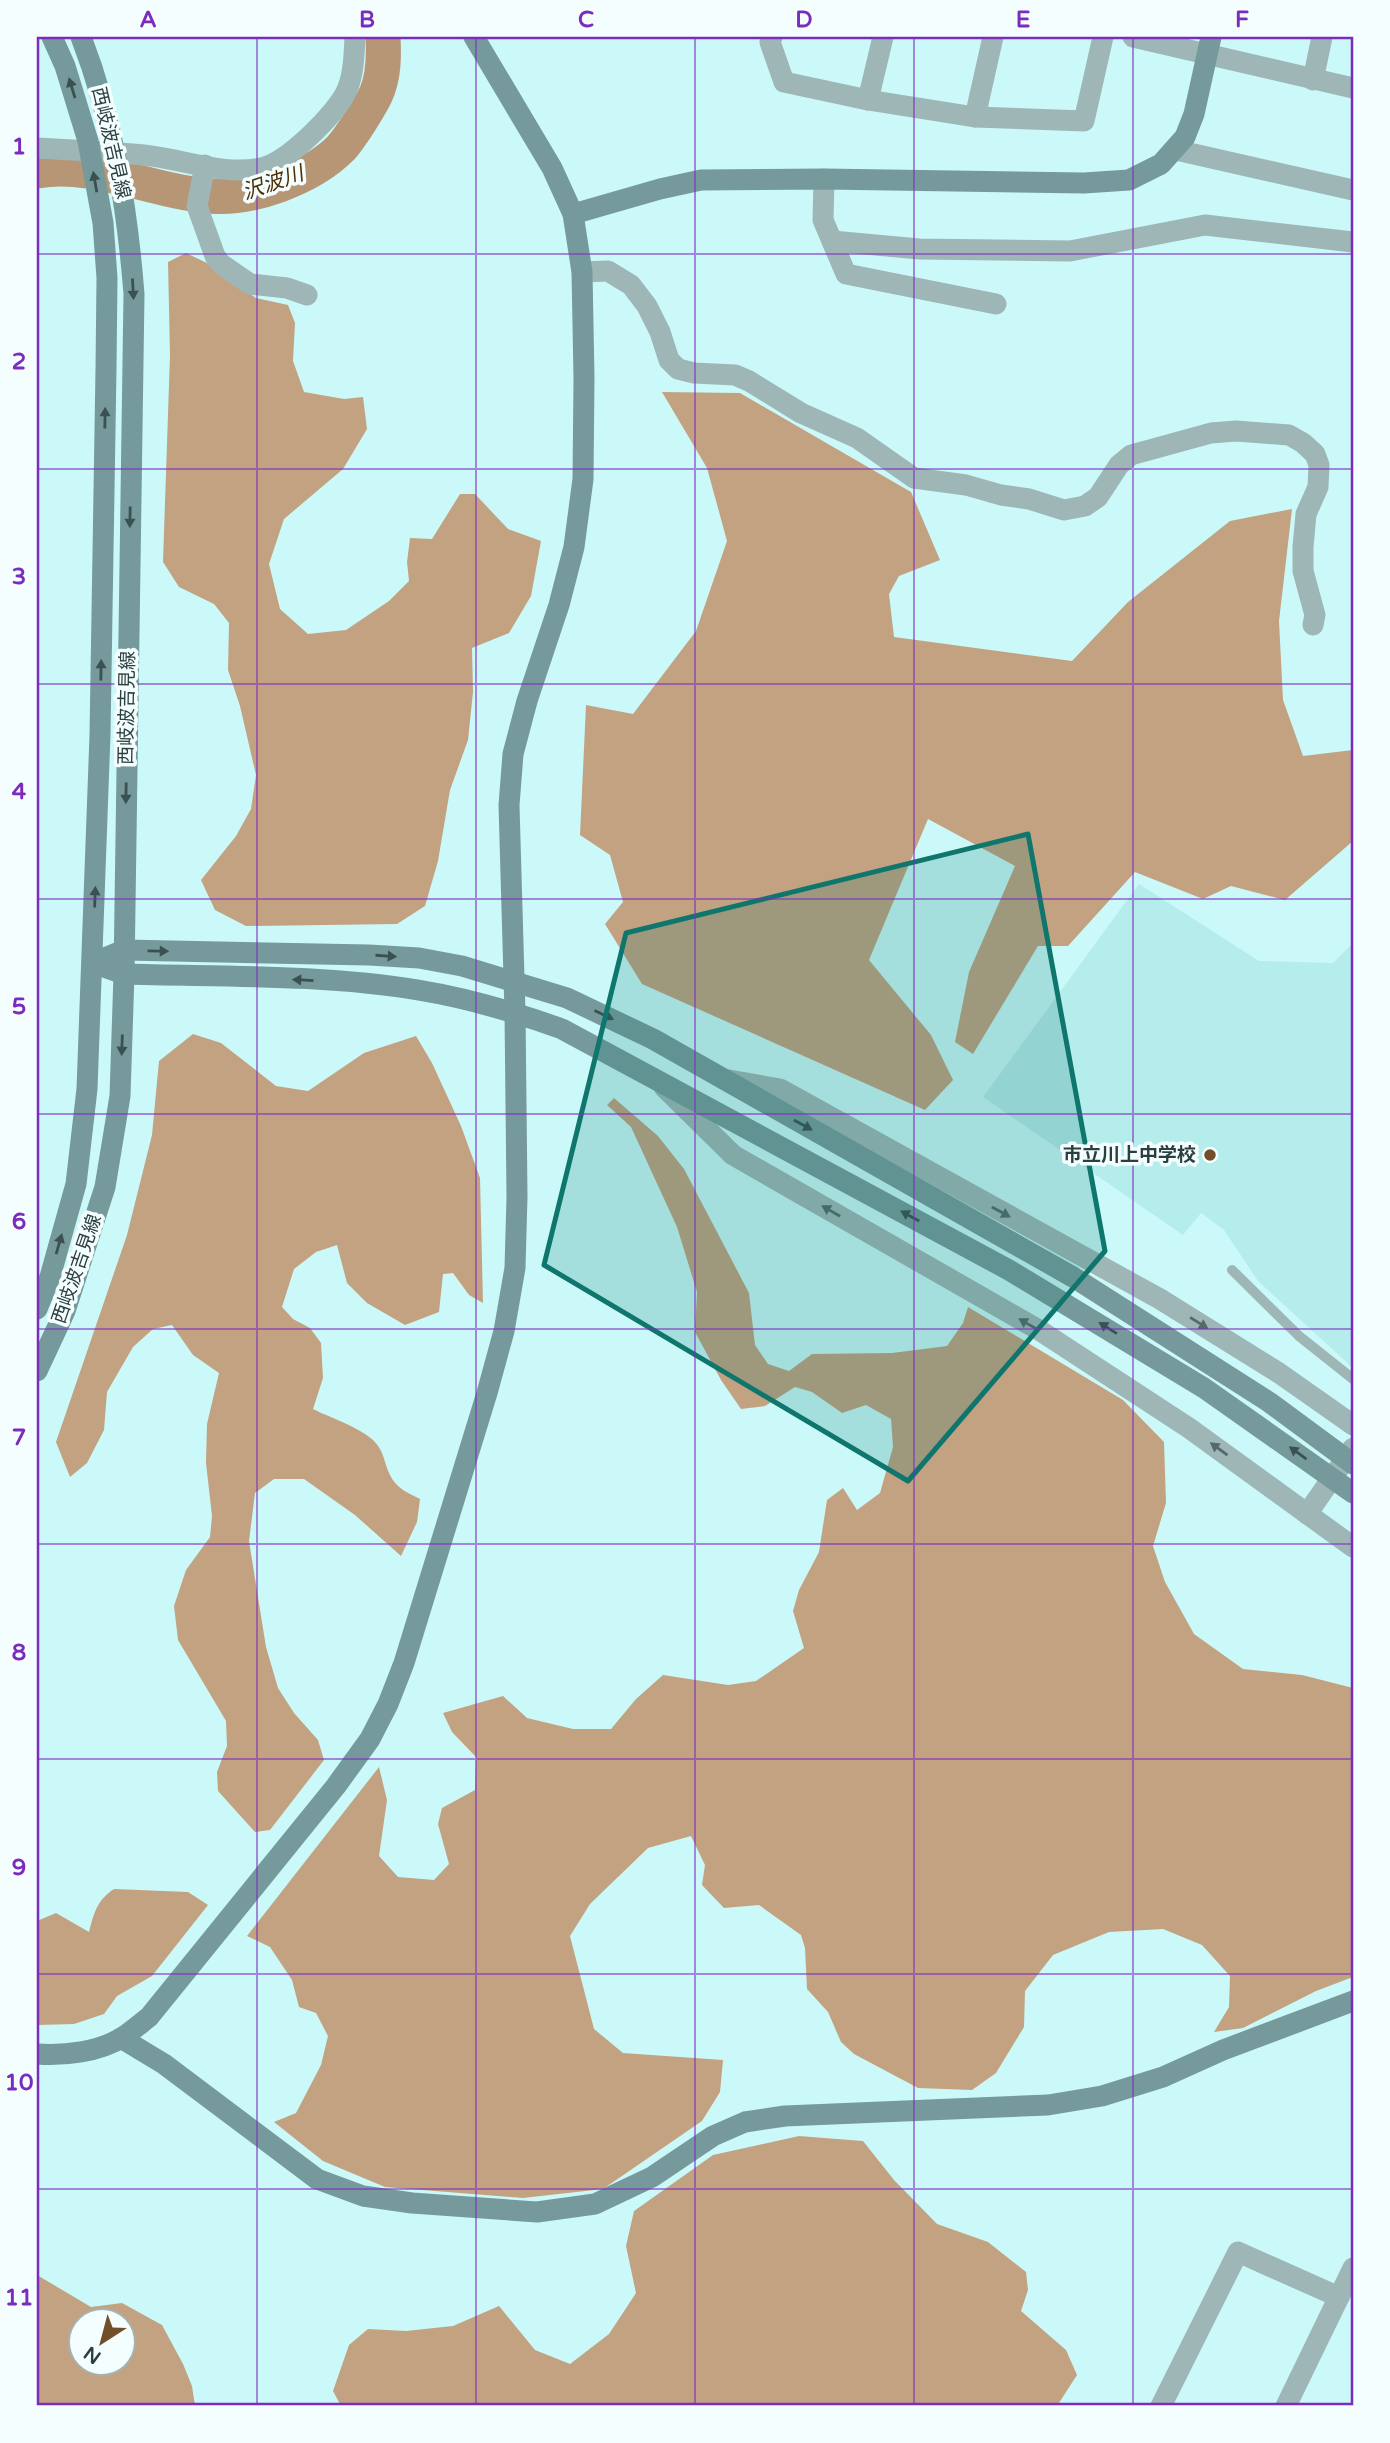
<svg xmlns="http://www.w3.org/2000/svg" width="1390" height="2443" font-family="'Varela Round','Noto Sans JP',sans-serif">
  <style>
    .built { fill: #b5ecec }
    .forest { fill: #c2a281; fill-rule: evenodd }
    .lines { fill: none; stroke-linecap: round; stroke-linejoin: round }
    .river { stroke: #b69675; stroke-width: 35 }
    .lane { stroke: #9eb6b6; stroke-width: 10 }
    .street { stroke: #9eb6b6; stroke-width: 21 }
    .secondary { stroke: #769a9b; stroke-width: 21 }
    .oneway { fill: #3b5151 }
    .oneway2 { fill: #546969 }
    .marked { fill: #0f766e; fill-opacity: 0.2; stroke: #0f766e; stroke-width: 5; stroke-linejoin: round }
    .grid { fill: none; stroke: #7b2cbf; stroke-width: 2; stroke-opacity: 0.55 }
    .poi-dot { fill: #724f28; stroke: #f5fefe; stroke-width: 2.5 }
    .labels { text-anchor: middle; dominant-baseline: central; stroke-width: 7; stroke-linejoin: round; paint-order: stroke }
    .street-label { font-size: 19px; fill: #2c3f3f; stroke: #f5fefe }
    .poi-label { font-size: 19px; font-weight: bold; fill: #2c3f3f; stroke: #f5fefe; text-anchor: end }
    .water-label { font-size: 21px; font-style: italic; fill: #4e2e03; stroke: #f5fefe }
    .neatline { fill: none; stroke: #7b2cbf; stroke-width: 2.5 }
    .grid-label { font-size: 23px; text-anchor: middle; font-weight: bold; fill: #7b2cbf }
  </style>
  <rect width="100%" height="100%" fill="#cbf9f9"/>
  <!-- built -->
  <path class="built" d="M 1139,884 L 1259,961 L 1333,963 L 1353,943 L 1353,1368 L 1258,1281 L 1224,1230 L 1201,1213 L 1183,1235 L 983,1097 Z"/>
  <!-- forest -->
  <g class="forest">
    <path d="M 186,253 L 209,264 L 256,298 L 288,305 L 295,323 L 293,361 L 304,392 L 344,399 L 363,397 L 367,429 L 343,469 L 284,519 L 269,564 L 280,609 L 308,634 L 346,630 L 389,601 L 409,581 L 407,562 L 410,538 L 432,539 L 460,494 L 475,494 L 508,529 L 541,541 L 531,596 L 509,633 L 472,648 L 473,692 L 468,740 L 450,790 L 438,861 L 425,906 L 397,924 L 246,926 L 215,910 L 201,880 L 236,836 L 251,809 L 256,775 L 240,706 L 228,670 L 229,623 L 214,604 L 179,587 L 163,562 L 170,355 L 168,262 Z"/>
    <path d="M 662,392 L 740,393 L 911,492 L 940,560 L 899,576 L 889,594 L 894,637 L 1072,661 L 1128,602 L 1230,521 L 1292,509 L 1279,621 L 1283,700 L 1303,756 L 1353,750 L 1353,841 L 1285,900 L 1231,886 L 1203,899 L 1135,872 L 1068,946 L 1038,946 L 973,1054 L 955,1042 L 969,972 L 1015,866 L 928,819 L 869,960 L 931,1035 L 953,1080 L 925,1110 L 642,984 L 605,924 L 623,902 L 610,855 L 580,835 L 586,705 L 633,714 L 696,631 L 727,541 L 707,468 Z"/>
    <path d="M 193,1034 L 221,1043 L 276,1086 L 308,1091 L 364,1053 L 416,1036 L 432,1063 L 461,1126 L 480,1178 L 483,1303 L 469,1295 L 453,1273 L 443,1274 L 439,1312 L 405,1325 L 367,1303 L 347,1283 L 337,1245 L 316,1252 L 294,1269 L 282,1307 L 293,1319 L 310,1328 L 321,1343 L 323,1378 L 313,1409 C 333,1419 357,1426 373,1440 C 384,1450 384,1463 390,1475 C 396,1488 408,1493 420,1499 L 417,1522 L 401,1556 L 355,1515 L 304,1479 L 274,1479 L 255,1493 L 249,1541 L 266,1647 L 278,1688 L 294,1713 L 318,1740 L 324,1760 L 270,1830 L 255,1832 L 218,1791 L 217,1772 L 227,1746 L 226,1721 L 178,1640 L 174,1606 L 186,1570 L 210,1537 L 212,1516 L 206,1463 L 207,1424 L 219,1373 L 193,1355 L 172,1325 L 153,1329 L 133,1347 L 107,1392 L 104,1430 L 87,1463 L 70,1477 L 56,1442 L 127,1235 L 152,1135 L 159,1061 Z"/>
    <path d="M 614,1098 L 658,1136 L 684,1169 L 749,1293 L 755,1345 L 768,1364 L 789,1371 L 812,1354 L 892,1353 L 947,1346 L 963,1323 L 968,1307 L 1123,1400 L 1164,1442 L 1166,1503 L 1153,1546 L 1165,1582 L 1194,1634 L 1243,1669 L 1302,1675 L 1353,1688 L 1353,1977 L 1316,1991 L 1243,2028 L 1214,2032 L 1229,2007 L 1230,1976 L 1202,1945 L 1163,1929 L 1109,1932 L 1053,1955 L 1025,1991 L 1024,2027 L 996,2073 L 972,2090 L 918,2088 L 854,2054 L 841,2042 L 828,2012 L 807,1989 L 805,1948 L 801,1935 L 759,1905 L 724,1908 L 702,1885 L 705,1865 L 691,1836 L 648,1848 L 590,1904 L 570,1936 L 594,2029 L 623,2053 L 723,2060 L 720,2092 L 702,2121 L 603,2189 L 523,2198 L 385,2187 L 323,2161 L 274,2122 L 296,2113 L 321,2065 L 328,2036 L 316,2013 L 299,2007 L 292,1980 L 270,1947 L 247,1936 L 379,1767 L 387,1800 L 379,1856 L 398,1877 L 434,1880 L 449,1864 L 438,1824 L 442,1808 L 475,1790 L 476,1757 L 452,1732 L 443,1713 L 503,1696 L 527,1718 L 573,1729 L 611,1729 L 636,1699 L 663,1675 L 728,1685 L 756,1681 L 804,1648 L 793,1611 L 799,1590 L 819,1552 L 827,1500 L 843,1488 L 857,1510 L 880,1493 L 893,1447 L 891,1419 L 866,1405 L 842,1413 L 812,1392 L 795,1387 L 765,1406 L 741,1409 L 721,1380 L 695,1332 L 697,1292 L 677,1227 L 631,1127 L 607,1105 Z"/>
    <path d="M 114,1889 L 188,1892 L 208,1905 L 152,1976 L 117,1996 L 104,2014 L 74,2024 L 37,2025 L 37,1921 L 56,1913 L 89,1932 C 94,1913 97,1900 114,1889 Z"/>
    <path d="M 799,2136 L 863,2141 L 894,2180 L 937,2224 L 988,2242 L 1026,2272 L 1028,2290 L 1021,2311 L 1066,2350 L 1077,2375 L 1057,2406 L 341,2406 L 333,2391 L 349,2345 L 368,2329 L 406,2331 L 453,2326 L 499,2306 L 535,2350 L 570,2364 L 609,2334 L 636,2293 L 626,2246 L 634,2211 L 713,2155 Z"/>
    <path d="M 37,2275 L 91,2307 L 122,2303 L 162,2325 L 183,2364 L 192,2386 L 195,2406 L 37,2406 ZM 122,2320 L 122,2362 L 80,2362 L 80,2320 Z"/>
  </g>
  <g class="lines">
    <!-- river -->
    <path class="river" d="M 37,171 C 94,161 152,192 210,196 C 252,200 311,178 341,148 C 350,138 370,107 376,94 C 384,76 384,56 383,37"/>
    <!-- lane -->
    <path class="lane" d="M 1232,1270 L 1299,1336 L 1353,1379"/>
    <!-- street -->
    <g class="street">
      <path d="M 772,37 L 770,42 L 784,82 L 868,100 L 975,117 L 1084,121 L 1103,37"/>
      <path d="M 1133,37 L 1353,88"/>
      <path d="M 1313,80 L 1322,37"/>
      <path d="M 868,100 L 883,37"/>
      <path d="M 975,117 L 993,37"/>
      <path d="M 37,148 C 72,150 109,152 144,155 C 182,159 224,176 261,168 C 287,163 337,113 347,90 C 354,73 354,55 355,37"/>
      <path d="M 1176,150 L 1353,190"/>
      <path d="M 205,165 L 197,206 L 215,256 L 221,264 L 250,284 L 287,288 L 307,295"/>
      <path d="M 824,179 L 823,220 L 846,274 L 996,304"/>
      <path d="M 832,241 L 919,249 L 1070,251 L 1205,225 L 1353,242"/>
      <path d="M 582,272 L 608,271 L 631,285 L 647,306 L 660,332 L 669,360 L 678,369 L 694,373 L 735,375 L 749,381 L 801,413 L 857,438 L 914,478 L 966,485 L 1001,495 L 1029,499 L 1064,510 L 1085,506 L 1098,497 L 1119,465 L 1131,455 L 1211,433 L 1236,431 L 1289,435 L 1303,443 L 1315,454 L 1319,465 L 1318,487 L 1306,514 L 1303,547 L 1303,571 L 1315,615 L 1313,625"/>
      <path d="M 729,1080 L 780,1089 L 1160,1299 L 1279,1373 L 1353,1425"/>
      <path d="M 664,1087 L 733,1155 L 1039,1330 L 1189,1428 L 1353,1547"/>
      <path d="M 1307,1514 L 1353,1448"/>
      <path d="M 1161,2406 L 1238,2252 L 1339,2297"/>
      <path d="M 1286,2406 L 1353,2268"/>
    </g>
    <!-- secondary -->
    <g class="secondary">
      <path d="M 573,214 L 660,189 L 701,180 L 824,179 L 1084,183 L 1129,180 L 1161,164 L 1185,137 L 1194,114 L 1211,37"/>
      <path d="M 93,963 L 124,950 L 369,955 L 419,958 L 462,966 L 567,998 L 653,1039 L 1073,1277 L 1269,1402 L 1353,1464"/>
      <path d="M 93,963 L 124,974 C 221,977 322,974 418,990 C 467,998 515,1012 562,1029 L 1009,1270 L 1204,1388 L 1353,1493"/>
      <path d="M 37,1309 L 50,1277 L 76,1184 L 87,1089 L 100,735 L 106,369 L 107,278 L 103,223 L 88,141 L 65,66 L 52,37"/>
      <path d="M 37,1371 L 65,1311 L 105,1187 L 120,1096 L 124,974 L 134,294 C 127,205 113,120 81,37"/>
      <path d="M 121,2038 L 164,2064 L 317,2179 L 363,2196 L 412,2203 L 537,2212 L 595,2204 L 652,2177 L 713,2136 L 745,2122 L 785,2116 L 1048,2105 L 1102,2096 L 1163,2077 L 1223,2050 L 1353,2001"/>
      <path d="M 37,2054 C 64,2056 99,2052 123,2037 C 132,2031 140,2024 149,2017 L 336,1786 L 370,1739 L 388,1704 L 404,1663 L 487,1393 L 504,1331 L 515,1268 L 517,1197 L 515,1012 L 509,805 L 513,754 L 527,701 L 559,605 L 574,547 L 583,479 L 584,378 L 582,272 L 573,214 L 552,168 L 474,37"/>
    </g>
  </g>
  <!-- one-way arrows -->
  <defs><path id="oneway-solid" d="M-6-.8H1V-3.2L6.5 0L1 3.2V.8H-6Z" transform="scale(1.75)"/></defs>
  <g class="oneway">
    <use href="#oneway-solid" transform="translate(72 88) rotate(-107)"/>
    <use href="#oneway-solid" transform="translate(95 182) rotate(-100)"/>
    <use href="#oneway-solid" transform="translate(133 289) rotate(87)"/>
    <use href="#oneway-solid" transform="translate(105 418) rotate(-89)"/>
    <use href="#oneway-solid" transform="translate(130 517) rotate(91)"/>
    <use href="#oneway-solid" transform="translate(101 670) rotate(-89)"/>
    <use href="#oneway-solid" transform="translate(126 793) rotate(91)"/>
    <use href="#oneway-solid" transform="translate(95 897) rotate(-88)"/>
    <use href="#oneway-solid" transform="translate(158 951) rotate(1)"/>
    <use href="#oneway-solid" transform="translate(386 956) rotate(4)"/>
    <use href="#oneway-solid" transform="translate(303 980) rotate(-177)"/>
    <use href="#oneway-solid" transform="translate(604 1015) rotate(25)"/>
    <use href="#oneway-solid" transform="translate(122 1045) rotate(92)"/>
    <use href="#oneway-solid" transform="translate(803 1125) rotate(29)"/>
    <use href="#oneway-solid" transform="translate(910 1216) rotate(-151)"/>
    <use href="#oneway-solid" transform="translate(59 1244) rotate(-74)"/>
    <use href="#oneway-solid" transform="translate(1108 1328) rotate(-148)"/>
    <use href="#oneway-solid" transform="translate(1298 1453) rotate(-144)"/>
  </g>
  <g class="oneway2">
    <use href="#oneway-solid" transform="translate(831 1211) rotate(-150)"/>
    <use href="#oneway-solid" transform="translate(1001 1212) rotate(29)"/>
    <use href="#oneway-solid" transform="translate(1199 1323) rotate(32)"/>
    <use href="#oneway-solid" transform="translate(1028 1324) rotate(-150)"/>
    <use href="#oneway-solid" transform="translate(1219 1449) rotate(-144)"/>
  </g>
  <!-- marked area -->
  <path class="marked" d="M 1028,834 L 1105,1251 L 908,1481 L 544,1265 L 626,933 Z"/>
  <!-- grid -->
  <path class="grid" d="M 257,37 L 257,2406M 476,37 L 476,2406M 695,37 L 695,2406M 914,37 L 914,2406M 1133,37 L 1133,2406M 37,254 L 1353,254M 37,469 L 1353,469M 37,684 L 1353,684M 37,899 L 1353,899M 37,1114 L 1353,1114M 37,1329 L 1353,1329M 37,1544 L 1353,1544M 37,1759 L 1353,1759M 37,1974 L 1353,1974M 37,2189 L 1353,2189"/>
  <!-- markers -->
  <circle class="poi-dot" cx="1210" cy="1155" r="7"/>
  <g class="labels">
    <!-- street labels -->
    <g class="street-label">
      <text transform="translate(111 143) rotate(77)">西岐波吉見線</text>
      <text transform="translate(127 708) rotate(-89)">西岐波吉見線</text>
      <text transform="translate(77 1269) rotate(-71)">西岐波吉見線</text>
    </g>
    <!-- poi labels -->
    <g class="poi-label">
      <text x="1196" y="1155">市立川上中学校</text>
    </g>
    <!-- water labels -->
    <g class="water-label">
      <text transform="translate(273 183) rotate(-19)">沢波川</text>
    </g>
  </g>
  <!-- border -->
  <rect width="1390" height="2443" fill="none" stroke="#f5fefe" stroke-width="77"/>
  <!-- north arrow -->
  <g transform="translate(102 2342) rotate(216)"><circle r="33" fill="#f5fefe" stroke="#a5b2b2" stroke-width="2"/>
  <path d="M0-5L12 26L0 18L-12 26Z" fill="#724f28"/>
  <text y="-10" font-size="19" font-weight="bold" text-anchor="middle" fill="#2c3f3f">N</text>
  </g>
  <rect x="38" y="38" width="1314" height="2366" class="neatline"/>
  <g class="grid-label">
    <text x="148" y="27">A</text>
    <text x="367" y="27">B</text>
    <text x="586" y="27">C</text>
    <text x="804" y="27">D</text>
    <text x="1023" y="27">E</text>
    <text x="1242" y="27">F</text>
    <text x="19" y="154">1</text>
    <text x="19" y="369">2</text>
    <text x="19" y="584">3</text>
    <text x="19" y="799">4</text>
    <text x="19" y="1014">5</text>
    <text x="19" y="1229">6</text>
    <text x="19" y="1445">7</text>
    <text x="19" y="1660">8</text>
    <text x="19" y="1875">9</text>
    <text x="19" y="2090">10</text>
    <text x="19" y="2305">11</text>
  </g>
</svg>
